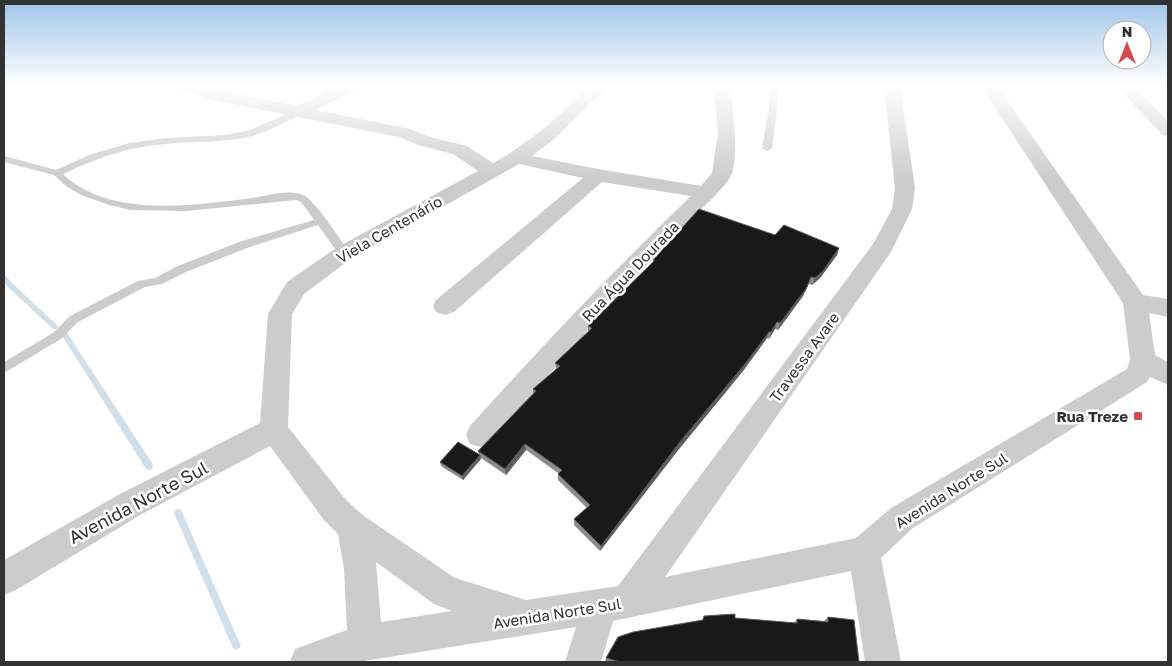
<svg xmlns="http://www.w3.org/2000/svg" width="1172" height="666" font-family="'Golos Text',sans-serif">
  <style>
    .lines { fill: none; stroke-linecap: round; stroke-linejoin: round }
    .stream { fill: #d1dfea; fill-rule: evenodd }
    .lane { fill: #ccc; fill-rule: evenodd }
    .street { fill: #ccc; fill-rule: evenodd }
    .wall { fill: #8c8c8c }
    .shaded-wall { fill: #5e5e5e }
    .building { fill: #191919; stroke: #5e5e5e }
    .poi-dot { fill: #d14b50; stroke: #fff; stroke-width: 2 }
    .labels { text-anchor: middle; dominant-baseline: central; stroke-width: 5; stroke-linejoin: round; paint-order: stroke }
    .street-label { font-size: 15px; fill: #323232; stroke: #fff }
    .poi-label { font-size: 15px; font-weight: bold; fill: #323232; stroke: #fff; text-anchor: end }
    .near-street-label { font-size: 18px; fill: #323232; stroke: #fff }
  </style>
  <rect width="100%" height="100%" fill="#fff"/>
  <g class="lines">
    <!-- stream -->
    <g class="stream">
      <path d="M 4,276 L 6,276 L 12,283 L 57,325 L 58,327 L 57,329 L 53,329 L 8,287 L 4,282 Z"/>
      <path d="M 65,332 L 67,333 L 152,463 L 153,466 L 152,469 L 149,470 L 146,469 L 63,337 L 62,335 Z"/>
      <path d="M 178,509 L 181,510 L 239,642 L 241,645 L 239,648 L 236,650 L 233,648 L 174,513 L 175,510 Z"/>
    </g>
    <!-- lane -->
    <g class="lane">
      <path d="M 770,86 L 778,86 L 777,109 L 772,148 L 767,151 L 762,148 L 769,109 Z"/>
      <path d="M 301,108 L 304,109 L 304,113 C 286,122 268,132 248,137 C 221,143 193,141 165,144 C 128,147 96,158 63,174 C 110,219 196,205 253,198 C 267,196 289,189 303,195 C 315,200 339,238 348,250 L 350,253 L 348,256 L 340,256 L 318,225 L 247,248 L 186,272 L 162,284 L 145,287 L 78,322 L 61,339 L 4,373 L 4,362 L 53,333 L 70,316 L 138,281 L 155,278 L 178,266 L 239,242 L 314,220 L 302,203 L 297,200 L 186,211 L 131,210 L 109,205 L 81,195 L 66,186 L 54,175 L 4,162 L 4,156 L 56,170 L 89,155 L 129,143 L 166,138 L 225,135 L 247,131 Z"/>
    </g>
    <!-- street -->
    <g class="street">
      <path d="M 175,86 L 199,86 L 297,106 L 338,86 L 359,86 L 357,89 L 316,110 L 410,129 L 430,137 L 467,146 L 493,163 C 530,143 560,115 591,86 L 608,86 L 554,139 L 532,156 L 598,169 L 701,186 L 712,173 L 718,133 L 715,98 L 716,86 L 732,86 C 730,115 740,143 732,173 C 728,186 695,215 684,226 C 616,296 553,369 490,444 L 480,447 L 470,444 L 466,435 L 470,426 C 541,347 614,270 691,196 L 602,182 L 454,312 L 445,315 L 436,312 L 433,306 L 436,300 L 583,178 L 519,164 L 352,258 L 304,294 L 292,314 L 288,427 L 346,500 L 364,516 L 455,578 L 526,600 L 618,586 L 873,244 L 892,209 L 895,188 L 884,86 L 900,86 L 915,188 L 912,209 L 891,252 L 665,577 L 856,538 L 891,508 L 1127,369 L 1130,360 L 1123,303 L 981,86 L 997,86 L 1143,295 L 1168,299 L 1168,317 L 1149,313 L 1155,355 L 1168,362 L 1168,385 L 1150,377 L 1147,382 L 913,528 L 881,558 L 901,662 L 865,662 L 851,571 L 613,621 L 601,662 L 565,662 L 576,627 L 358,662 L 290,662 L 295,649 L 347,630 L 344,569 L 338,534 L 324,520 L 270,446 L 142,514 L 16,590 L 4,595 L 4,560 L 120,494 L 260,423 L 268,314 L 287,282 L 336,248 L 478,171 L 453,154 L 418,145 L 399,137 L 208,99 L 177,89 ZM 376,562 L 434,604 L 452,611 L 381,622 Z"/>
      <path d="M 1117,86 L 1134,86 L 1168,121 L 1168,136 L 1162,135 Z"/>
    </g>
  </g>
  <!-- wall -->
  <g class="wall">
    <path d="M 775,235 L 839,248 L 837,255 L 820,278 L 812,285 L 809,284 L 803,296 L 778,330 L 775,329 L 769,339 L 767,338 L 743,371 L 679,449 L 600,551 L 574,525 L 574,519 L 587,508 L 558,480 L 558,473 L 526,450 L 506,475 L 481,458 L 463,480 L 441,466 L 440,462 L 479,455 L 478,451 L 533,394 L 533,389 L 556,369 L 555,363 L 588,332 L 588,326 L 653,262 L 653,260 Z"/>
    <path d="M 704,616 L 794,623 L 797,619 L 824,621 L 828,617 L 859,662 L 605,662 L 606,658 L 702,620 Z"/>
  </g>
  <!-- shaded-wall -->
  <g class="shaded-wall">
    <path d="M 839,248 L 837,255 L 820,278 L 812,285 L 815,278 Z"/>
    <path d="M 811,277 L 803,296 L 778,330 L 780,323 Z"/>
    <path d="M 777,322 L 775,329 L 769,339 L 771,332 Z"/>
    <path d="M 769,332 L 767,338 L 743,371 L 679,449 L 600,551 L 601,546 L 680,442 Z"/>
    <path d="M 525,444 L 526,450 L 506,475 L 505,469 Z"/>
    <path d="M 480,455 L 481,459 L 463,480 L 462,476 Z"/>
  </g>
  <!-- building -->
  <g class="building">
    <path d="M 699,209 L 775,235 L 784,225 L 839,248 L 823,271 L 815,278 L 811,277 L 806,289 L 780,323 L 777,322 L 771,332 L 769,332 L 745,364 L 680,442 L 601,546 L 574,519 L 590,505 L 558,474 L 562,470 L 525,444 L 505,469 L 478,451 L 536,391 L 533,389 L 560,366 L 555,363 L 592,328 L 588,326 L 655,260 L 653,260 Z"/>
    <path d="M 458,442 L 480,455 L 462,476 L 440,462 Z"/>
    <path d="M 735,614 L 735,618 L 797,623 L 797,619 L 828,622 L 828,617 L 854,620 L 859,662 L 620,662 L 606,658 L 618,637 L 633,632 L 703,620 L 704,616 Z"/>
  </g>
  <!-- sky -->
  <linearGradient id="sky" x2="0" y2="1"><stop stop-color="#9fc5e9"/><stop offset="0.48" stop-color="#fff"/><stop offset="1" stop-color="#fff" stop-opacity="0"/></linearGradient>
  <rect width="1172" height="179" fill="url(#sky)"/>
  <!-- markers -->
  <rect class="poi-dot" x="1133" y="411" width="10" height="10" rx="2.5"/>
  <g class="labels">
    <!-- street labels -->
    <g class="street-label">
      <text transform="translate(389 229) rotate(-30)">Viela Centenário</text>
      <text transform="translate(630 271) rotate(-46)">Rua Água Dourada</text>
      <text transform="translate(804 357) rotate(-54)">Travessa Avare</text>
      <text transform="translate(951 490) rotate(-32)">Avenida Norte Sul</text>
      <text transform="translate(557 613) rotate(-9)">Avenida Norte Sul</text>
    </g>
    <!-- poi labels -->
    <g class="poi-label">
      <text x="1128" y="416">Rua Treze</text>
    </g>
    <!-- near-street labels -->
    <g class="near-street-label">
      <text transform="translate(138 502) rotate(-28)">Avenida Norte Sul</text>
    </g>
  </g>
  <!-- border -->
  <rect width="1172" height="666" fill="none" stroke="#323232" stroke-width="10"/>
  <!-- north arrow -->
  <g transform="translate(1127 45)"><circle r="24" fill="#ffffff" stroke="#adadad"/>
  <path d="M0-4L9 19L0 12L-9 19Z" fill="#d14b50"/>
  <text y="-8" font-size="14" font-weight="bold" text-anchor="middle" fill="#323232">N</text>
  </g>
</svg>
